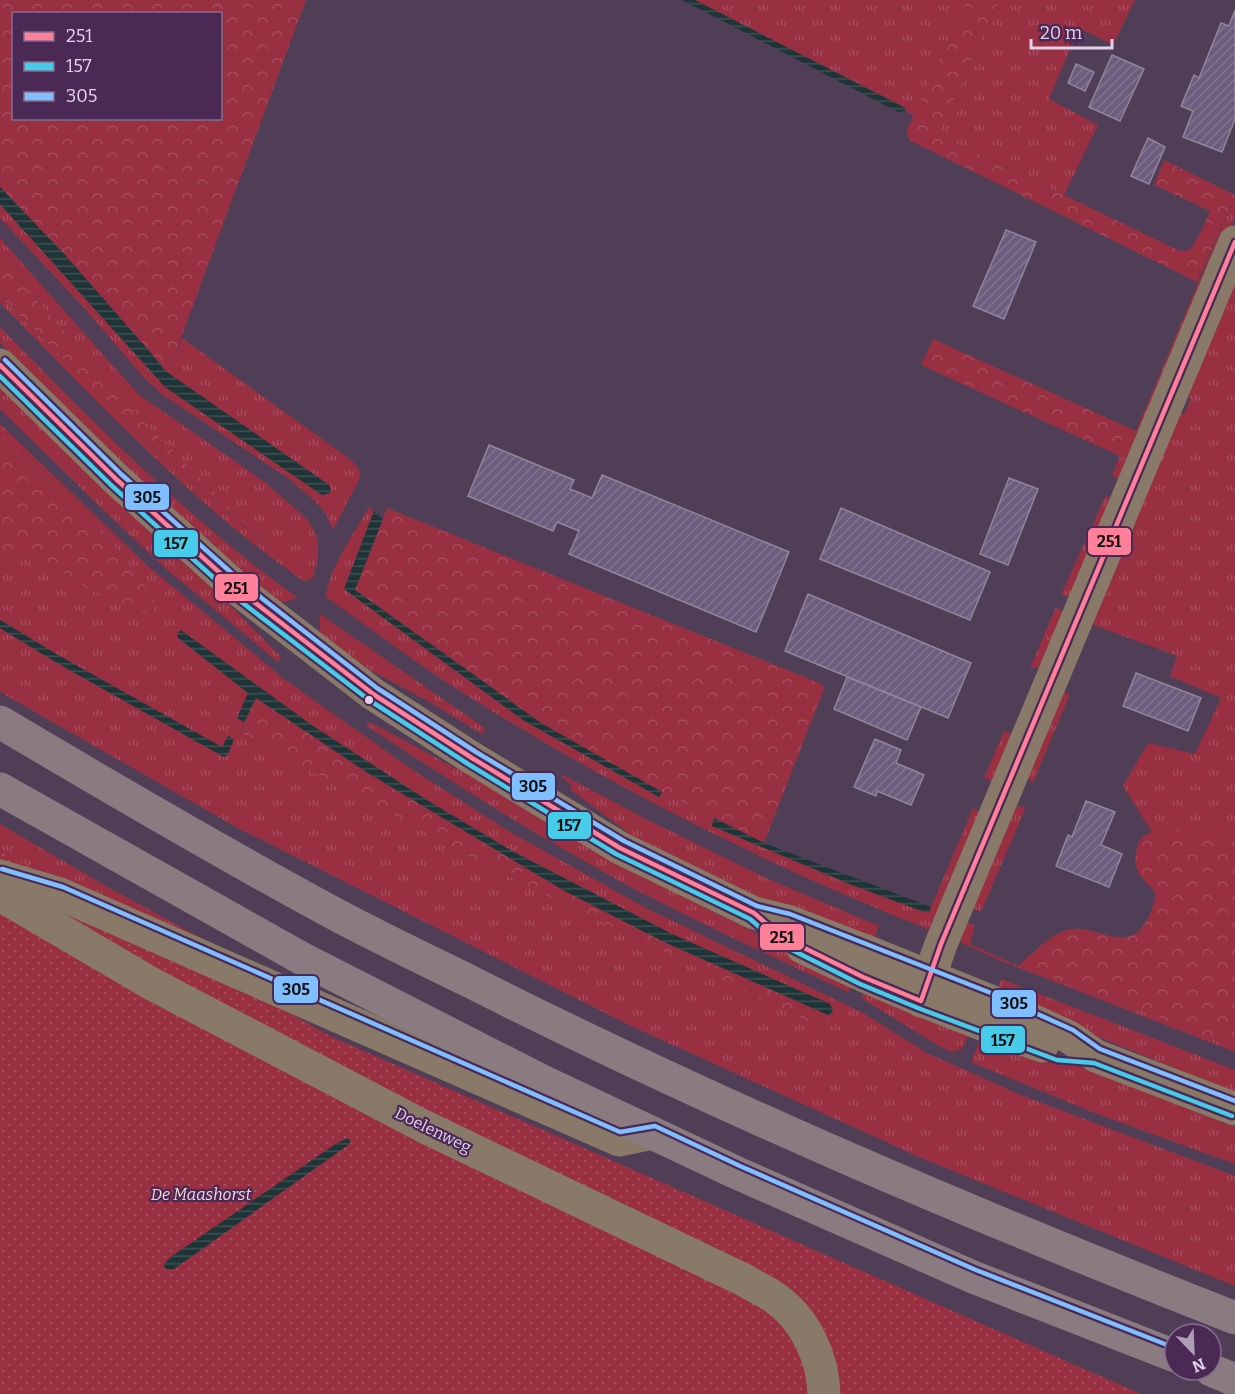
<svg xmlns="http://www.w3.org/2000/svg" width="1235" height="1394" font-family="Bitter,serif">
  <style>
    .grass { fill: url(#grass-tufts); fill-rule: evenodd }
    .forest { fill: url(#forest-crowns); fill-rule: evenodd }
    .park { fill: url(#park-dots) }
    .water { fill: url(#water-rules) }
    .building { fill: url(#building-hatch); stroke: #90859a; stroke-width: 1.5 }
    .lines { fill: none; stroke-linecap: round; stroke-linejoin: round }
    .minor { stroke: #887968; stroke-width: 33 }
    .highway { stroke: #8a7b80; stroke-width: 33 }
    .bus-1-casing { stroke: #4a2a54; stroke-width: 9 }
    .bus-2-casing { stroke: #4a2a54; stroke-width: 9 }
    .bus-3-casing { stroke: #4a2a54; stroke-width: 9 }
    .bus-1 { stroke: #ff8098; stroke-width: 4.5 }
    .bus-2 { stroke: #46cce9; stroke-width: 4.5 }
    .bus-3 { stroke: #80bfff; stroke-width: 4.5 }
    .bus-dot { fill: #e3d0eb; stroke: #4a2a54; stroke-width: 2 }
    .labels { text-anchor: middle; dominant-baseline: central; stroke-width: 4.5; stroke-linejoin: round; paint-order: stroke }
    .street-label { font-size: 16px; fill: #e3d0eb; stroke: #4a2a54 }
    .park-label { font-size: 16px; font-style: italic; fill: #f7d5d5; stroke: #4a2a54 }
    .line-badge { stroke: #4a2a54; stroke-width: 2 }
    .pale-badge-label { font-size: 16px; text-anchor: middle; font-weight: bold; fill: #111 }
  </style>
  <defs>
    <pattern id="grass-tufts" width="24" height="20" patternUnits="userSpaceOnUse" patternTransform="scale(1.5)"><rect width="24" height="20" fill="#983042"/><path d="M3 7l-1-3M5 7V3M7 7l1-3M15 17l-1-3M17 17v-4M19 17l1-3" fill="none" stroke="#a64d5d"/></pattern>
    <pattern id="forest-crowns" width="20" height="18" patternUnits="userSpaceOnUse" patternTransform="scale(1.5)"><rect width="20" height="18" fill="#983042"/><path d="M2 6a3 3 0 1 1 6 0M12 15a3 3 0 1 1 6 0" fill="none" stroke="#a64d5d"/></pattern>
    <pattern id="park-dots" width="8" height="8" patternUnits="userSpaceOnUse" patternTransform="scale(1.5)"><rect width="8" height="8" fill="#983042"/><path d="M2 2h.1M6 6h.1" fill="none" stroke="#a64d5d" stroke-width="1.8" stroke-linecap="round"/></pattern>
    <pattern id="water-rules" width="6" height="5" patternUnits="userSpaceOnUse" patternTransform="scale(1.5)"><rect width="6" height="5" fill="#1e3436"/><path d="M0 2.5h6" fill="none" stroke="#3f5053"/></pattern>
    <pattern id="building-hatch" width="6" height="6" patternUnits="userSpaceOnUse" patternTransform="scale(1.5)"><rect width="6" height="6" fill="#6d5d7d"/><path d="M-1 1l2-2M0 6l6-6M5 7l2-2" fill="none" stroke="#827390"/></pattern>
  </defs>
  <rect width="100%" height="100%" fill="#503e56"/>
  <!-- grass -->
  <g class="grass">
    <path d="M 695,0 L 967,0 L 914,115 L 905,111 L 906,108 Z"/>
    <path d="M 999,0 L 1135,0 L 1113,45 L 1079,28 L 1049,99 L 1098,125 L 1064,195 L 939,135 L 940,130 Z"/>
    <path d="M 1235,195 L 1235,218 L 1124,483 L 1112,475 L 1120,456 L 1124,457 L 1136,431 Z"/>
    <path d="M 0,204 L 165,387 L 322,495 L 326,495 L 329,485 L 168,373 L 182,338 L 351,460 L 359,469 L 360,478 L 333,530 L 326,514 L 315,501 L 288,478 L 163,395 L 145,379 L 86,310 L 0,218 Z"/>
    <path d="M 0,238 L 138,394 L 266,483 L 308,520 L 318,539 L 318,559 L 313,578 L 303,581 C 284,567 263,552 245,537 C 157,466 79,383 0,303 L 0,296 L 159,453 L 266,545 L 140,418 L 0,259 Z"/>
    <path d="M 1235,270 L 1235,831 L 1152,832 L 1123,786 L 1148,743 L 1195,754 L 1221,698 L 1170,676 L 1177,656 L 1088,623 L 1175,414 L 1184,414 L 1191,399 L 1183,392 Z"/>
    <path d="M 0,327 C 94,423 188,519 298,598 L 280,603 L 203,538 L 126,468 L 0,343 Z"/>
    <path d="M 0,386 L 217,592 L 281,657 L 278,662 L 165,568 L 94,501 L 0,409 Z"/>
    <path d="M 0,424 L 148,566 L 284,679 L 413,770 L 512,833 L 644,907 L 863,1013 L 927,1053 L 1021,1095 L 1235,1176 L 1235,1286 L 919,1157 L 631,1026 L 236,827 L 0,692 L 0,628 L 64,667 L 224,757 L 228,736 L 222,748 L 58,655 L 0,620 L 0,548 L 40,559 L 92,591 L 152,615 L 154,599 L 118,550 L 0,435 ZM 181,631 L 313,726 L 430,802 L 512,851 L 674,935 L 830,1004 L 833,1011 L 823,1028 L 503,874 L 240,733 L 244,722 L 237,718 L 248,693 L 177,637 L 178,633 Z"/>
    <path d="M 1106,495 L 1115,504 L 1077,598 L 1061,595 Z"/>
    <path d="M 369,507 L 374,511 L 344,589 L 523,720 L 659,797 L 662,792 L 714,818 L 712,826 L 852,885 L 929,912 L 973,808 L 986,815 L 930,930 C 776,869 628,795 487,708 C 431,674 379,635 326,597 C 327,572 356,530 369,507 Z"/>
    <path d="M 1056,607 L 1069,617 L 1048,668 L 1030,668 Z"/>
    <path d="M 320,614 L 485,728 L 482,734 L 428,701 L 364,667 L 320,634 Z"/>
    <path d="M 1059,691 L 1070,694 L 1033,783 L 1024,774 Z"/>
    <path d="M 370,722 L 457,769 L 458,767 L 680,895 L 855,982 L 848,992 C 767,954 685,917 607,874 C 524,828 445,778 367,726 Z"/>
    <path d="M 1004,731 L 1018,737 L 999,784 L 984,778 Z"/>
    <path d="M 563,775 L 646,819 L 768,879 L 879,926 L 872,945 L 744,893 L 626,834 L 627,832 L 570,789 L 572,785 L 561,777 Z"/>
    <path d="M 1011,806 L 1026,807 L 981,912 L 968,906 Z"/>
    <path d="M 0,824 L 106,886 L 289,986 L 0,866 Z"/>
    <path d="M 963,920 L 975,926 L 970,944 L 1018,966 L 1134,1007 L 1181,1027 L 1235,1047 L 1235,1052 L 1001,961 L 962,943 L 956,938 Z"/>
    <path d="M 1001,979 L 1235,1070 L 1235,1093 L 996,995 Z"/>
    <path d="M 866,987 L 971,1029 L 962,1049 L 952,1052 L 939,1046 L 861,998 Z"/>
    <path d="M 983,1033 L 1100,1074 L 1235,1127 L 1235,1164 L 1097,1114 L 971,1062 Z"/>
  </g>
  <!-- forest -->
  <g class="forest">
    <path d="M 0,0 L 306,0 L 168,373 L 65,255 L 0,187 ZM 14,14 L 220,14 L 220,118 L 14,118 Z"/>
    <path d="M 967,0 L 999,0 L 940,130 L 939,135 L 1180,251 L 1190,250 L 1202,230 L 1210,211 L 1154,185 L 1164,160 L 1235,195 L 1197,282 L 911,141 L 907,136 L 907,129 Z"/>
    <path d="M 0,259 L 140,418 L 275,552 L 159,453 L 0,296 Z"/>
    <path d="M 933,339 L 1136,431 L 1124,458 L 921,365 Z"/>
    <path d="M 0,435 L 118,550 L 154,598 L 152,616 L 92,591 L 40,559 L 0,548 Z"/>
    <path d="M 387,508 L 822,684 L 824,689 L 764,843 L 652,787 L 541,723 L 355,590 Z"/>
    <path d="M 256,698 L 368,773 L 563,890 L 662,941 L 828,1015 L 831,1014 L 824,1029 L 503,874 L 240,733 Z"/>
    <path d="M 1235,831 L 1235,1047 L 1181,1027 L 1134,1007 L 1018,966 C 1033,953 1048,936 1067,930 C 1091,923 1118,949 1139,931 C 1149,921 1153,907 1156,893 C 1142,877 1131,871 1137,848 C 1139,838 1144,835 1152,832 Z"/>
  </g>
  <!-- park -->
  <path class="park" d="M 0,850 L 330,1036 L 1141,1394 L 0,1394 Z"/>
  <!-- water -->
  <g class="water">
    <path d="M 682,0 L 695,0 L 907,109 L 905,111 L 898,112 Z"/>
    <path d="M 0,187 L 65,255 L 151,353 L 164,370 L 329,485 L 331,489 L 330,493 L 322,495 L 165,387 L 0,204 Z"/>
    <path d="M 374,511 L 383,519 L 355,590 L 541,723 L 662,792 L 659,797 L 523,720 L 344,589 Z"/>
    <path d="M 0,620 L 58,655 L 222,747 L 228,736 L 234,739 L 228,754 L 224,757 L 64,667 L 0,628 Z"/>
    <path d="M 181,630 L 313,726 L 430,802 L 512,851 L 674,935 L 830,1004 L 833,1011 L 828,1015 L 662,941 L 563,890 L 368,773 L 256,698 L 244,722 L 237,718 L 248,693 L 177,637 L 178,633 Z"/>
    <path d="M 714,818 L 764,843 L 931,907 L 929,912 L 924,912 L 852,885 L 712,826 Z"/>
    <path d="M 348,1138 L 351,1143 L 174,1269 L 165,1269 L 164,1264 L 172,1256 L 337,1143 Z"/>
  </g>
  <!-- building -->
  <g class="building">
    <path d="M 1235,10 L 1235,119 L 1222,152 L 1183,137 L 1193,111 L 1181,106 L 1194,75 L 1199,78 L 1221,23 L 1229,26 Z"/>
    <path d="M 1112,55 L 1144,69 L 1120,121 L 1089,107 Z"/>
    <path d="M 1076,64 L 1094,72 L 1085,91 L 1068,83 Z"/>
    <path d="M 1148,138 L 1165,147 L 1149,184 L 1131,176 Z"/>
    <path d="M 1006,230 L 1036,242 L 1004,319 L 973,306 Z"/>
    <path d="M 489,445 L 574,480 L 570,489 L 592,498 L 602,475 L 789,552 L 756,632 L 569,554 L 579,531 L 557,522 L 553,531 L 468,496 Z"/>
    <path d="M 1009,478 L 1038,489 L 1008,565 L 980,554 Z"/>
    <path d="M 841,508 L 990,572 L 970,620 L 820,559 Z"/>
    <path d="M 808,594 L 971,663 L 948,718 L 785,651 Z"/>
    <path d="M 1136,673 L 1201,698 L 1188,731 L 1123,706 Z"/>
    <path d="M 847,677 L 921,707 L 907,740 L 834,709 Z"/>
    <path d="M 875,739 L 901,750 L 896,763 L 924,775 L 911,805 L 877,791 L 876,796 L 854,787 Z"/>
    <path d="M 1086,801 L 1115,812 L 1101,845 L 1122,854 L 1109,887 L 1056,866 L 1068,835 L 1072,837 Z"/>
  </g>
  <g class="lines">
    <!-- minor -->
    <g class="minor">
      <path d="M 0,365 L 116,479 L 240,591 L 373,694 L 472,758 L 620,848 L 754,913 L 787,921 L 873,954 L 988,1000 L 1069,1037 L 1096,1056 L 1235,1109"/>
      <path d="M 0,876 L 60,894 L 619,1140 L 652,1133"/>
      <path d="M 0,895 L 152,984 L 423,1126 L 746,1281 C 755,1287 766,1291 775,1298 C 805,1319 823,1357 824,1394"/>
      <path d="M 802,947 C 880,985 960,1017 1042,1046"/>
      <path d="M 921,1001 L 941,944 L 1235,242"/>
    </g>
    <!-- highway -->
    <g class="highway">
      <path d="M 0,722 C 111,788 222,853 335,914 C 380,938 426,960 471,982 C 720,1108 976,1216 1235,1318"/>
      <path d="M 0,789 L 301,958 L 542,1081 L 737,1173 L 973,1277 L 1175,1356"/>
      <path d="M 1211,1370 L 1235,1380"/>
    </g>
    <defs>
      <path id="bus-1" d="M 0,365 L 116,479 L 240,591 L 373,694 L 472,758 L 620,848 L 754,913 L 782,937 L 863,977 L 921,1001 L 941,944 L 1235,242"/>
      <path id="bus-2" d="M 0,376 L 111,485 L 235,597 L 369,700 L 468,764 L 616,854 L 750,919 L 778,943 L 860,984 L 918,1008 L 1057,1060 L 1094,1063 L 1232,1116"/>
      <g id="bus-3">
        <path d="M 5,360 L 121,474 L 245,585 L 377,688 L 476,752 L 624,841 L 757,906 L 790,914 L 991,993 L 1073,1030 L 1100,1049 L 1235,1101"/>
        <path d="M 2,869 L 63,887 L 620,1132 L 655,1126 L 740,1166 L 976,1270 L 1175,1348"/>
      </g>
    </defs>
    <!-- bus-1 casing -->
    <use href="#bus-1" class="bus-1-casing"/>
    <!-- bus-2 casing -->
    <use href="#bus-2" class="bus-2-casing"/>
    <!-- bus-3 casing -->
    <use href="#bus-3" class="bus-3-casing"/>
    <!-- bus-1 -->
    <use href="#bus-1" class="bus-1"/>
    <!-- bus-2 -->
    <use href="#bus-2" class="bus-2"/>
    <!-- bus-3 -->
    <use href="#bus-3" class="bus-3"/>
  </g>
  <!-- markers -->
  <circle class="bus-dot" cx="369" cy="700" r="5"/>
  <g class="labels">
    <!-- street labels -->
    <g class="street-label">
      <text transform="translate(433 1130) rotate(26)">Doelenweg</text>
    </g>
    <!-- park labels -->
    <g class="park-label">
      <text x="201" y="1194">De Maashorst</text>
    </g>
  </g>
  <g class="line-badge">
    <rect x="124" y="483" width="46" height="28" rx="6" fill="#80bfff"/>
    <rect x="1087" y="527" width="45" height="29" rx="6" fill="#ff8098"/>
    <rect x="153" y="529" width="46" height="29" rx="6" fill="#46cce9"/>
    <rect x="214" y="573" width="45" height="29" rx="6" fill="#ff8098"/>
    <rect x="511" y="772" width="45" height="29" rx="6" fill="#80bfff"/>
    <rect x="547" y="811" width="45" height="29" rx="6" fill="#46cce9"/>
    <rect x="759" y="923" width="46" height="28" rx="6" fill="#ff8098"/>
    <rect x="273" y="975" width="46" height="29" rx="6" fill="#80bfff"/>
    <rect x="991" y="989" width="46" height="29" rx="6" fill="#80bfff"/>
    <rect x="980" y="1025" width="46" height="29" rx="6" fill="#46cce9"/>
  </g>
  <g class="pale-badge-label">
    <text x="147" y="503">305</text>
    <text x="1109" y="547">251</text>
    <text x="176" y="549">157</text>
    <text x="236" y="594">251</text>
    <text x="533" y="792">305</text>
    <text x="569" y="831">157</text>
    <text x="782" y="943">251</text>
    <text x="296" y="995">305</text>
    <text x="1014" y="1009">305</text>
    <text x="1003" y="1046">157</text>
  </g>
  <!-- legend -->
  <rect x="12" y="12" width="210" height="108" fill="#4a2a54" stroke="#876c90" stroke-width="1.5"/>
  <rect x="24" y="32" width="30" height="9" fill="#ff8098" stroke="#876c90" stroke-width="1.5"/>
  <text x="66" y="42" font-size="18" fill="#e3d0eb">251</text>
  <rect x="24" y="62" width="30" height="9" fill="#46cce9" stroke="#876c90" stroke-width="1.5"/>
  <text x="66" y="72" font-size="18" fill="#e3d0eb">157</text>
  <rect x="24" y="92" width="30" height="9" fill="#80bfff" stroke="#876c90" stroke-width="1.5"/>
  <text x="66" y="102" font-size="18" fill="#e3d0eb">305</text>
  <!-- north arrow -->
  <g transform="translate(1193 1352) rotate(157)"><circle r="28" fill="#4a2a54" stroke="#876c90" stroke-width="1.5"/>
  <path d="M0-4.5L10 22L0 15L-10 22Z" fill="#b09db7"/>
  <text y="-9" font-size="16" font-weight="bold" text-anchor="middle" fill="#e3d0eb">N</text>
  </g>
  <!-- scale -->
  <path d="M1031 39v9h81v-9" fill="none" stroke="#e3d0eb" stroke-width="3"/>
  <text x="1040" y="39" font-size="18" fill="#e3d0eb" stroke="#4a2a54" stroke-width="4.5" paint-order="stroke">20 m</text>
</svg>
